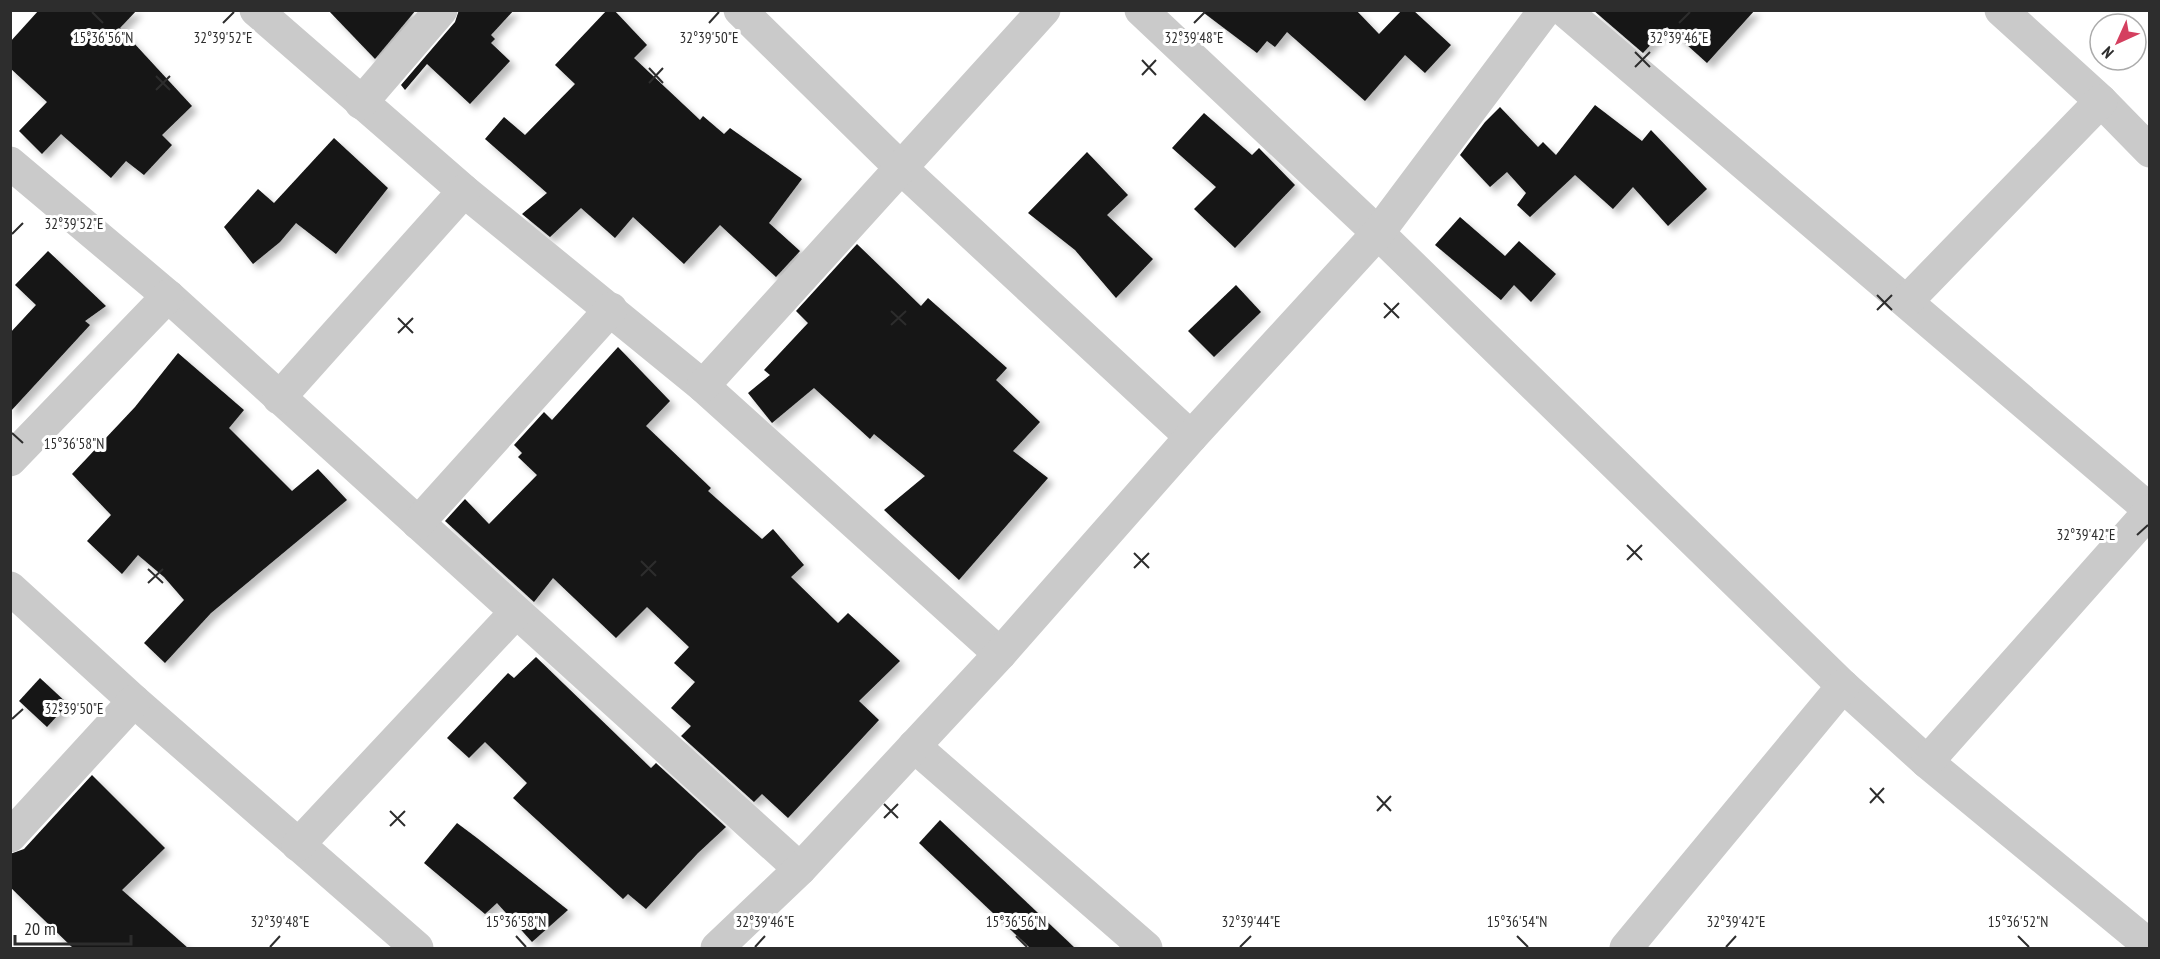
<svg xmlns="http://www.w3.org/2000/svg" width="2160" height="959" font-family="'PT Sans Narrow',sans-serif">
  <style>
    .building { fill: #141414; filter: url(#shadow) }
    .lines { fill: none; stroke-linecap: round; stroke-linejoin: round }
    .minor { stroke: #cacaca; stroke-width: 33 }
    .ticks { fill: none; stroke: #2d2d2d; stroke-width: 2 }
    .ticks-label { font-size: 15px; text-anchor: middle; fill: #2d2d2d; stroke: #fff; stroke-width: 6; stroke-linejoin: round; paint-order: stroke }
  </style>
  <defs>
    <filter id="shadow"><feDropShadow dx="5.5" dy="5.5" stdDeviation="3" flood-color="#0004"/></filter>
  </defs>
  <rect width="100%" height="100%" fill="#fff"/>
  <!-- building -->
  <g class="building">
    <path d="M 39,10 L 137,10 L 120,28 L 192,106 L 162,135 L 172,145 L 144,175 L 126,161 L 111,178 L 61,134 L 42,154 L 19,131 L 47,102 L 10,68 L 10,42 Z"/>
    <path d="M 328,10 L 416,10 L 375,59 Z"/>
    <path d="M 459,10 L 514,10 L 491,35 L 495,39 L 491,43 L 510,61 L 470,104 L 427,64 L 405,90 L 401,85 L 455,22 Z"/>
    <path d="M 607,10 L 614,10 L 647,45 L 634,58 L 700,120 L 703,116 L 724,134 L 730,128 L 802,179 L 769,223 L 800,251 L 776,277 L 720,225 L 684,264 L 633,217 L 615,238 L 581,208 L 550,237 L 522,214 L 547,193 L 485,139 L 504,117 L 525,135 L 575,84 L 555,65 Z"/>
    <path d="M 1200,10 L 1356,10 L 1379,34 L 1402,10 L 1413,10 L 1451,45 L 1425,73 L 1405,55 L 1365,101 L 1287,32 L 1275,47 L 1267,41 L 1257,53 Z"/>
    <path d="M 1593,10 L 1755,10 L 1707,63 L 1667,27 L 1643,53 Z"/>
    <path d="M 1595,105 L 1642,141 L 1651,130 L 1707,189 L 1668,226 L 1633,187 L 1613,209 L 1575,175 L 1530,217 L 1517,205 L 1526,193 L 1507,172 L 1490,187 L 1460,155 L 1485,122 L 1500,107 L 1538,147 L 1543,142 L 1556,155 Z"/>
    <path d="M 1204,113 L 1252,155 L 1259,148 L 1295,185 L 1235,248 L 1194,209 L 1216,187 L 1172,148 Z"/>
    <path d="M 334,138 L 388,188 L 336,254 L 296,223 L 280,242 L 253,264 L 224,227 L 258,189 L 274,203 Z"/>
    <path d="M 1087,152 L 1128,195 L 1107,215 L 1153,259 L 1116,298 L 1075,250 L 1028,213 Z"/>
    <path d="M 1460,217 L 1505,256 L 1519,241 L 1556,274 L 1531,302 L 1514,285 L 1501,300 L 1435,245 Z"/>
    <path d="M 857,244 L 921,306 L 928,298 L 1007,368 L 996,380 L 1040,422 L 1013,451 L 1048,478 L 959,580 L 884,510 L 925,476 L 874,434 L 870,439 L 814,388 L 772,423 L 748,393 L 770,375 L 764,370 L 808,323 L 796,311 Z"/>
    <path d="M 48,251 L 106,306 L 85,321 L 90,325 L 10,412 L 10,333 L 36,305 L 15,285 Z"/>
    <path d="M 1236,285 L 1261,312 L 1214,357 L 1188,331 Z"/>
    <path d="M 618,347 L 670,401 L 646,426 L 711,488 L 708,491 L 762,539 L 773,529 L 804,565 L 791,577 L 838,623 L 848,613 L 900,661 L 859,701 L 879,720 L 788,818 L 762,794 L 754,802 L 681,736 L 691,726 L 671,708 L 695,682 L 674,663 L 689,647 L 647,607 L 616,638 L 553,578 L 534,602 L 445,521 L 465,499 L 489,524 L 537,475 L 518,457 L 522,453 L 514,445 L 544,412 L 552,420 Z"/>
    <path d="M 178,353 L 244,410 L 229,428 L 292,491 L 318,469 L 347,500 L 211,613 L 165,663 L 144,643 L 184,600 L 164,577 L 138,555 L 122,574 L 87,541 L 111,515 L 72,474 L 135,407 Z"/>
    <path d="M 536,657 L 651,768 L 656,763 L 726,827 L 698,853 L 646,909 L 628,894 L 623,899 L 513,798 L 527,783 L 485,742 L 469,758 L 447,738 L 508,673 L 514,678 Z"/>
    <path d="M 40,678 L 68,704 L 47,727 L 19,701 Z"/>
    <path d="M 92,775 L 165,848 L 122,890 L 188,948 L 73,948 L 10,887 L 10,854 L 24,849 Z"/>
    <path d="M 940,820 L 1075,948 L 1030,948 L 919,843 Z"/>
    <path d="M 457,823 L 477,838 L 568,910 L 532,942 L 497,903 L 485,914 L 424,863 Z"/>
  </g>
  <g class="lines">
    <!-- minor -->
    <g class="minor">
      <path d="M 256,10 L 464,191 L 703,386 L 1000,654"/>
      <path d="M 740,10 L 901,168 L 1191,437"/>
      <path d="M 1141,10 L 1378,233 L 1843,686 L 1927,762 L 2150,946"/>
      <path d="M 1564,10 L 2150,510"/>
      <path d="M 2001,10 L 2101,101 L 2150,151"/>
      <path d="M 361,103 L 441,10"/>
      <path d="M 10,163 L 168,296 L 800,869"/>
      <path d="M 1907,301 L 2101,101"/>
      <path d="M 703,386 L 1044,10"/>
      <path d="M 279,398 L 464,191"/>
      <path d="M 10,460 L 168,296"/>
      <path d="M 418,523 L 611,309"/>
      <path d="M 10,588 L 134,701 L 417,948"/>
      <path d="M 914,746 L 1146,948"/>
      <path d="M 1927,762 L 2150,511"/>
      <path d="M 10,836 L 134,701"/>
      <path d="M 298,845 L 516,612"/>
      <path d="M 717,948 L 800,869 L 1000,654 L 1191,437 L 1378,233 L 1545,10"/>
      <path d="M 1626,948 L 1843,686"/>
    </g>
  </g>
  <!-- ticks -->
  <path class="ticks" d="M 92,12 L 103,23M 223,23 L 234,12M 709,23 L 719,12M 1194,23 L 1205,12M 1679,23 L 1690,12M 1635,52 L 1650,67M 1142,60 L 1156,75M 1635,67 L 1650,52M 649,68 L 663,83M 1142,75 L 1156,60M 156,76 L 170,90M 649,83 L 663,68M 156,90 L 170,76M 12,234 L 23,223M 1877,295 L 1892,310M 1384,303 L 1399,318M 1877,310 L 1892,295M 891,311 L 906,325M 398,318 L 413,333M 1384,318 L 1399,303M 891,325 L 906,311M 398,333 L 413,318M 12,433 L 23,443M 2137,535 L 2148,525M 1627,545 L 1642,560M 1134,553 L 1149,568M 1627,560 L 1642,545M 641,561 L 656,576M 1134,568 L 1149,553M 148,569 L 163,583M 641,576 L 656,561M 148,583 L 163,569M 12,719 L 23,709M 1870,788 L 1884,803M 1377,796 L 1391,811M 1870,803 L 1884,788M 884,804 L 898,818M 390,811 L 405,826M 1377,811 L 1391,796M 884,818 L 898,804M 390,826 L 405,811M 516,936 L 526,947M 1016,936 L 1027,947M 1517,936 L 1528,947M 2018,936 L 2029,947M 270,947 L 280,936M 755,947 L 765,936M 1240,947 L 1251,936M 1726,947 L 1736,936"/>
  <g class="ticks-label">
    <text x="103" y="43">15°36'56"N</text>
    <text x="223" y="43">32°39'52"E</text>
    <text x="709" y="43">32°39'50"E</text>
    <text x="1194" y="43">32°39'48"E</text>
    <text x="1679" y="43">32°39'46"E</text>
    <text x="74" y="229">32°39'52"E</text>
    <text x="74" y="449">15°36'58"N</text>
    <text x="2086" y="540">32°39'42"E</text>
    <text x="74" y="714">32°39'50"E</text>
    <text x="280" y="927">32°39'48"E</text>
    <text x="765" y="927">32°39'46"E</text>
    <text x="1736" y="927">32°39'42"E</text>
    <text x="516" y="927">15°36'58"N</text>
    <text x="1016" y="927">15°36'56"N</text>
    <text x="1251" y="927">32°39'44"E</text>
    <text x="1517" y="927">15°36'54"N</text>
    <text x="2018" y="927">15°36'52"N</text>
  </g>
  <!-- border -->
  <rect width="2160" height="959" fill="none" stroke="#2d2d2d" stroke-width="24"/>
  <!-- north arrow -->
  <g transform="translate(2118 42) rotate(225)"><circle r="28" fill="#ffffff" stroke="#ababab" stroke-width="1.5"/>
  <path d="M0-4.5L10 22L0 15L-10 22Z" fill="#d43f5f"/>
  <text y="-9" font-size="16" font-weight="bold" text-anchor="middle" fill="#2d2d2d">N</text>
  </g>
  <!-- scale -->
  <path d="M15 935v9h116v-9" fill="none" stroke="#2d2d2d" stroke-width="3"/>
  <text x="24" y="935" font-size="18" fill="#2d2d2d" stroke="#ffffff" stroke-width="4.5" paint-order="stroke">20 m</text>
</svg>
